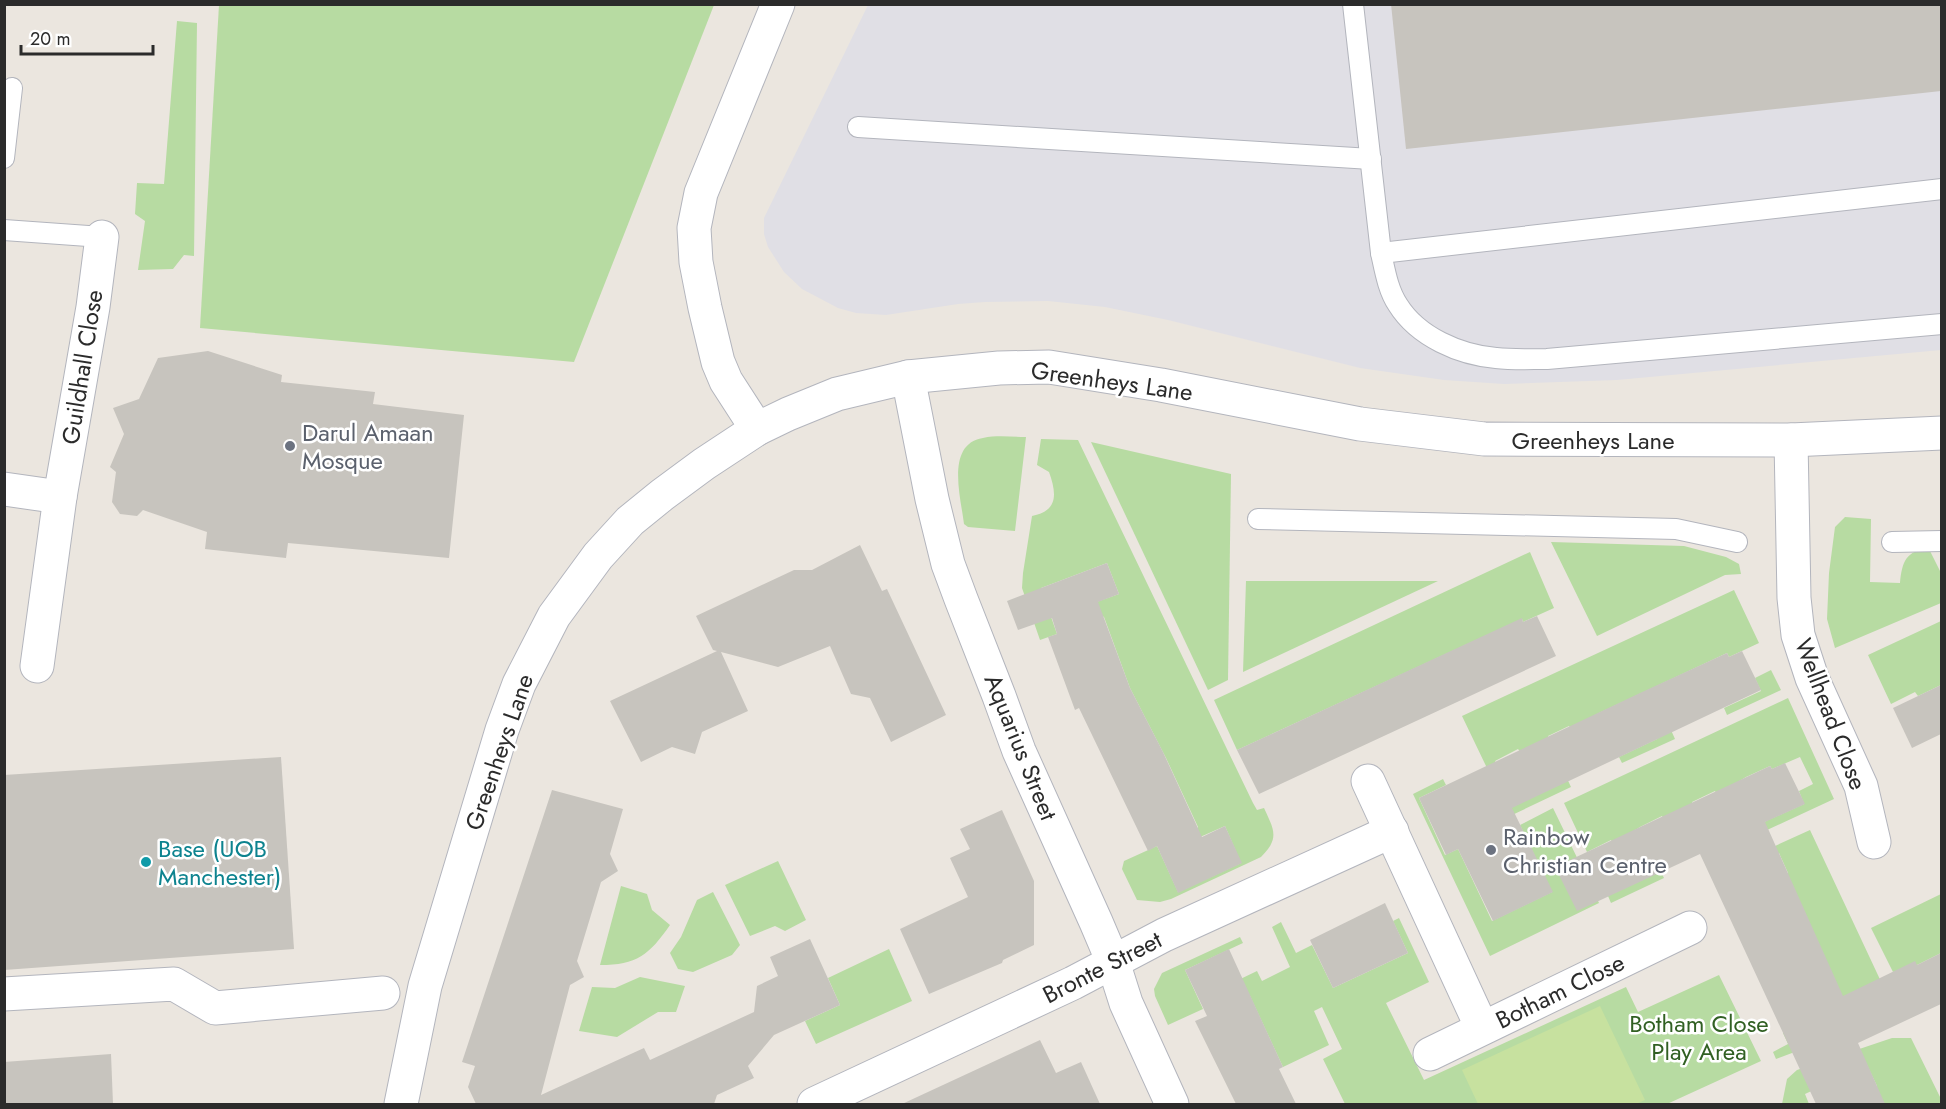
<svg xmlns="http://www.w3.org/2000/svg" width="1946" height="1109" font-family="Jost,sans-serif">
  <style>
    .industrial { fill: #e0dfe5 }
    .green { fill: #b7dba2 }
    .pitch { fill: #c7e19f }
    .building { fill: #c7c4be }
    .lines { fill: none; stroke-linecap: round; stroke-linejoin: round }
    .lane-casing { stroke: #b3b5bd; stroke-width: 22 }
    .street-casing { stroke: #b3b5bd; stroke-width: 35 }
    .secondary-casing { stroke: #b3b5bd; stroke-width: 35 }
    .lane { stroke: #fff; stroke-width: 20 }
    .street { stroke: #fff; stroke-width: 33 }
    .secondary { stroke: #fff; stroke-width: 33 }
    .worship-dot { fill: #6b7280; stroke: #fff; stroke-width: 2 }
    .culture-dot { fill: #0f9aa8; stroke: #fff; stroke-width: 2 }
    .labels { text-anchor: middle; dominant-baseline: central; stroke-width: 5; stroke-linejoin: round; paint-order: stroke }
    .street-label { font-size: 24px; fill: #2b2b2b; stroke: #fff }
    .worship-label { font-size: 24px; fill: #5b616d; stroke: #fff; text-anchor: start }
    .culture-label { font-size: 24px; fill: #0d838f; stroke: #fff; text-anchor: start }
    .park-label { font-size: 24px; fill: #316023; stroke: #fff }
  </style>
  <rect width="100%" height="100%" fill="#ebe6df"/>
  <!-- industrial -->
  <path class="industrial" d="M 868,5 L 1941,5 L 1941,350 L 1617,380 L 1504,384 L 1444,380 L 1360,368 L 1168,320 L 1105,307 L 1048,301 L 985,302 L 958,304 L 886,315 L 856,313 L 838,308 L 802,289 L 784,272 L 768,247 L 764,234 L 764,218 Z"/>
  <!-- green -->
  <g class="green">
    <path d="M 219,5 L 714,5 L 574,362 L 200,328 Z"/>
    <path d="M 177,21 L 197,23 L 194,256 L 184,255 L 173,269 L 138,270 L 145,221 L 135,214 L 137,183 L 164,184 Z"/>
    <path d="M 1026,437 L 1015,531 L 968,527 L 964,524 C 961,498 945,444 983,438 C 997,435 1012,437 1026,437 Z"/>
    <path d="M 1041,439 L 1078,440 L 1253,803 L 1257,810 L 1264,808 C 1274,830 1280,838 1261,857 L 1171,899 L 1160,902 L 1137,900 L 1122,869 L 1124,861 L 1157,846 L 1178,892 L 1241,863 L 1225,826 L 1191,841 L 1198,827 L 1166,758 L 1130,688 L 1104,617 L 1085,606 L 1119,594 L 1107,563 L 1041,588 L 1057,634 L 1040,640 L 1022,588 L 1023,573 L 1032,516 C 1058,511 1057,494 1049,472 L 1037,465 Z"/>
    <path d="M 1091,442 L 1231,474 L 1228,680 L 1208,690 Z"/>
    <path d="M 1845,517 L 1871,519 L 1870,582 L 1900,583 C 1902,562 1906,550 1929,549 L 1941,573 L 1941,603 L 1835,648 L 1827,619 L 1829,573 L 1835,527 Z"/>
    <path d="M 1551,542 L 1684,546 L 1726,557 L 1739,564 L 1741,574 L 1725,575 L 1597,636 Z"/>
    <path d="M 1530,552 L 1554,608 L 1523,622 L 1522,619 L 1237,750 L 1214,700 Z"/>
    <path d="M 1246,581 L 1438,581 L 1243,672 Z"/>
    <path d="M 1734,590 L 1759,643 L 1729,657 L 1727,653 L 1599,713 L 1571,729 L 1569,726 L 1548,736 L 1549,740 L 1521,753 L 1518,749 L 1495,761 L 1515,805 L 1562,768 L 1571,787 L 1510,816 L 1462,716 Z"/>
    <path d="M 1941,621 L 1941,685 L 1918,696 L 1915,692 L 1891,704 L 1868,655 Z"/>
    <path d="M 1771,670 L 1781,690 L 1727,715 L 1724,708 L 1761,691 L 1755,678 Z"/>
    <path d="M 1788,698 L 1834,799 L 1715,854 L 1766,821 L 1804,804 L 1799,791 L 1813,784 L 1800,757 L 1772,769 L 1770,766 L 1746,777 L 1717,795 L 1715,791 L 1692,802 L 1693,806 L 1664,820 L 1662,816 L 1640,827 L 1613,844 L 1611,840 L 1587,852 L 1564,803 Z"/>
    <path d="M 1666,719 L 1675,739 L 1622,763 L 1619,757 L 1657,739 Z"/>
    <path d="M 1443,779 L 1446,785 L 1419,798 L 1445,855 L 1458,849 L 1492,921 L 1552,892 L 1520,825 L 1553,808 L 1599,903 L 1490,956 L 1413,794 Z"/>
    <path d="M 1810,830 L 1884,988 L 1872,1023 L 1776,1059 L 1773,1052 L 1788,1044 L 1783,1033 L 1841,1006 L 1780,877 L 1788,873 L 1779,853 L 1721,880 L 1718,872 Z"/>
    <path d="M 1654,858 L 1664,878 L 1611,903 L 1608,896 Z"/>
    <path d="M 778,861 L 806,920 L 785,931 L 775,926 L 750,936 L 725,885 Z"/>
    <path d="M 621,886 L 647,894 L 652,910 L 670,925 C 649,955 637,965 600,965 Z"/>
    <path d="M 713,892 L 740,945 L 732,955 L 693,972 L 678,969 L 670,953 L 681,937 L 697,900 Z"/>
    <path d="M 1941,894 L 1941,953 L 1917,965 L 1893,972 L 1871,928 Z"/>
    <path d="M 1399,918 L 1429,982 L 1386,1003 L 1424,1080 L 1626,987 L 1638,1012 L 1719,975 L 1761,1061 L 1667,1104 L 1345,1104 L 1323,1059 L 1342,1049 L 1322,1007 L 1314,1011 L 1329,1045 L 1283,1067 L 1250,996 L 1228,985 L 1257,971 L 1262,981 L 1290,967 L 1272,927 L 1281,922 L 1296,953 L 1312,945 L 1333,988 L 1408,953 L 1393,921 Z"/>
    <path d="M 1240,937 L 1243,943 L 1185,970 L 1203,1009 L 1168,1025 L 1155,996 L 1154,989 L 1162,973 Z"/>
    <path d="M 889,949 L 912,1001 L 816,1044 L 805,1021 L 840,1005 L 828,978 Z"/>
    <path d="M 640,977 L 685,986 L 676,1012 L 658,1012 L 617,1037 L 579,1031 L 592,987 L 615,988 Z"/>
    <path d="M 1892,1038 L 1911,1038 L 1942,1101 L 1941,1104 L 1878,1104 L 1871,1089 L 1877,1086 L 1867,1065 L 1805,1094 L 1809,1104 L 1782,1104 L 1787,1079 L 1797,1070 Z"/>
  </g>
  <!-- pitch -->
  <path class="pitch" d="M 1600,1006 L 1645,1100 L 1636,1104 L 1478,1104 L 1462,1070 Z"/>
  <!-- building -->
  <g class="building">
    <path d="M 1391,4 L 1941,4 L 1941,91 L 1406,149 Z"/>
    <path d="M 208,351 L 282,375 L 281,382 L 375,392 L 373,404 L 464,415 L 449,558 L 288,543 L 286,558 L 205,549 L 207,532 L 143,510 L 137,516 L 120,514 L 112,502 L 116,472 L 110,467 L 124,434 L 113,408 L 139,399 L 158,358 Z"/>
    <path d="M 860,545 L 882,591 L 887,589 L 946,715 L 891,742 L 870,698 L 851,694 L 830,646 L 778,667 L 721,652 L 748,711 L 702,732 L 695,754 L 672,747 L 641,762 L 610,701 L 717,651 L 713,650 L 696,616 L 794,570 L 812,570 Z"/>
    <path d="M 1107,563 L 1119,594 L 1098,602 L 1130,688 L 1163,752 L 1202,837 L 1225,826 L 1242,863 L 1178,893 L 1157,846 L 1148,851 L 1079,708 L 1075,710 L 1048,637 L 1057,634 L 1052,618 L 1018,630 L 1007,601 Z"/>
    <path d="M 1537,616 L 1556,656 L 1259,794 L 1237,750 L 1522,618 L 1523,622 Z"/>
    <path d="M 1742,651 L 1761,690 L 1512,808 L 1553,892 L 1493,921 L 1458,849 L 1446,855 L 1419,798 L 1640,693 L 1727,653 L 1729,657 Z"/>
    <path d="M 1941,685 L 1941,734 L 1912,748 L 1893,708 Z"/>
    <path d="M 281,757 L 294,949 L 4,970 L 4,775 Z"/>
    <path d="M 1785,763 L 1805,804 L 1765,822 L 1843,996 L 1915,961 L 1917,965 L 1941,953 L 1941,1004 L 1858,1043 L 1885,1104 L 1816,1104 L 1700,854 L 1577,911 L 1555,867 L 1770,766 L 1772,769 Z"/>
    <path d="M 552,790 L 623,809 L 610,854 L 618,871 L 601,882 L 577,961 L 584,977 L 570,985 L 541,1095 L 644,1048 L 650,1060 L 754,1012 L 757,986 L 778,976 L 770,957 L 810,939 L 840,1005 L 774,1035 L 748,1066 L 754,1078 L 717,1095 L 714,1104 L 476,1104 L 468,1087 L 475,1066 L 462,1062 Z"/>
    <path d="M 1002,810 L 1034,881 L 1034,945 L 1003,960 L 1002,963 L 929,994 L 900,929 L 968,897 L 950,858 L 970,849 L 960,829 Z"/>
    <path d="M 1385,903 L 1408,953 L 1333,988 L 1310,940 Z"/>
    <path d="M 1229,949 L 1283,1067 L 1279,1069 L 1296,1104 L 1236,1104 L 1195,1021 L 1207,1016 L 1185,970 Z"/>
    <path d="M 1040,1040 L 1056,1073 L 1081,1062 L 1100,1104 L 902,1104 Z"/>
    <path d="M 111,1054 L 113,1104 L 4,1104 L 4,1062 Z"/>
  </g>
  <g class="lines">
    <defs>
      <g id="lane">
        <path d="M 1353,4 L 1381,253 C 1385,271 1388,290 1398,305 C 1418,337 1460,355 1496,358 C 1513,360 1530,359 1547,359 L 1942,324"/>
        <path d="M 858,127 L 1371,159"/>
        <path d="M 4,158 L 12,88"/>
        <path d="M 4,230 L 102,237"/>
        <path d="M 1381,253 L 1942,189"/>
        <path d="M 1258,519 L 1676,529 L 1737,542"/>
        <path d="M 1892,542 L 1942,541"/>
      </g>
      <g id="street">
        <path d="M 908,377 L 932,499 L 948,564 L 961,599 L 999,696 L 1019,751 L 1096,922 L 1113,962 L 1126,1003 L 1172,1104"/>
        <path d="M 757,429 L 726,381 L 718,362 L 705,308 L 696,262 L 694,228 L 701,193 L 778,4"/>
        <path d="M 1791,440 L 1794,598 L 1798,635 L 1812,678 L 1861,786 L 1874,842"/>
        <path d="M 4,489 L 60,497"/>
        <path d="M 37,666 L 60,497 L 93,307 L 102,237"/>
        <path d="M 1368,781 L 1482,1028"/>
        <path d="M 4,994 L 174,984 L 215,1008 L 383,993"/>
        <path d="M 1430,1054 L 1690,928"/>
        <path d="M 814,1104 L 1073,983 L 1164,935 L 1392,831"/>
      </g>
      <path id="secondary" d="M 401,1104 L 425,986 L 502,730 L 519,684 L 554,616 L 598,556 L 630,521 L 662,495 L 704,464 L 757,429 L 788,414 L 837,394 L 908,377 L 999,368 L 1049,367 L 1161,385 L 1360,424 L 1484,439 L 1791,440 L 1942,433"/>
    </defs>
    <!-- lane casing -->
    <use href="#lane" class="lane-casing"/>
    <!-- street casing -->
    <use href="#street" class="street-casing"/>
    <!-- secondary casing -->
    <use href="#secondary" class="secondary-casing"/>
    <!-- lane -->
    <use href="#lane" class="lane"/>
    <!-- street -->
    <use href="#street" class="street"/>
    <!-- secondary -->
    <use href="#secondary" class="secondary"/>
  </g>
  <!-- markers -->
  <g class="worship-dot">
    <circle cx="290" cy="446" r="6"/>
    <circle cx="1491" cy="850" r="6"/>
  </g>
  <circle class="culture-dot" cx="146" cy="862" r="6"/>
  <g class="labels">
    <!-- street labels -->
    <g class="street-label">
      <text transform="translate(82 367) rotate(-81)">Guildhall Close</text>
      <text transform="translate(1112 381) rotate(8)">Greenheys Lane</text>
      <text x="1593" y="440">Greenheys Lane</text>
      <text transform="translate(1831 714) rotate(69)">Wellhead Close</text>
      <text transform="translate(1021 747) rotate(68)">Aquarius Street</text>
      <text transform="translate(499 752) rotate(-71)">Greenheys Lane</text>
      <text transform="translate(1102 967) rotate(-27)">Bronte Street</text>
      <text transform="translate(1560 991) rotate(-26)">Botham Close</text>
    </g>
    <!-- worship labels -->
    <g class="worship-label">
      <text x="302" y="432">Darul Amaan<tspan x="302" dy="28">Mosque</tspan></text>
      <text x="1503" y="836">Rainbow<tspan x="1503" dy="28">Christian Centre</tspan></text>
    </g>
    <!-- culture labels -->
    <g class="culture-label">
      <text x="158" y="848">Base (UOB<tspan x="158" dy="28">Manchester)</tspan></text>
    </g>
    <!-- park labels -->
    <g class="park-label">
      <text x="1699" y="1023">Botham Close<tspan x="1699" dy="28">Play Area</tspan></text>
    </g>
  </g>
  <!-- border -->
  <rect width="1946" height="1109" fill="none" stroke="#2b2b2b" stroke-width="12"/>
  <!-- scale -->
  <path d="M21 45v9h132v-9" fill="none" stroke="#2b2b2b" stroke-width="3"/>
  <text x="30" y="45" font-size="18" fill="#2b2b2b" stroke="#ffffff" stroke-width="4.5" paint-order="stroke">20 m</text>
</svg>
